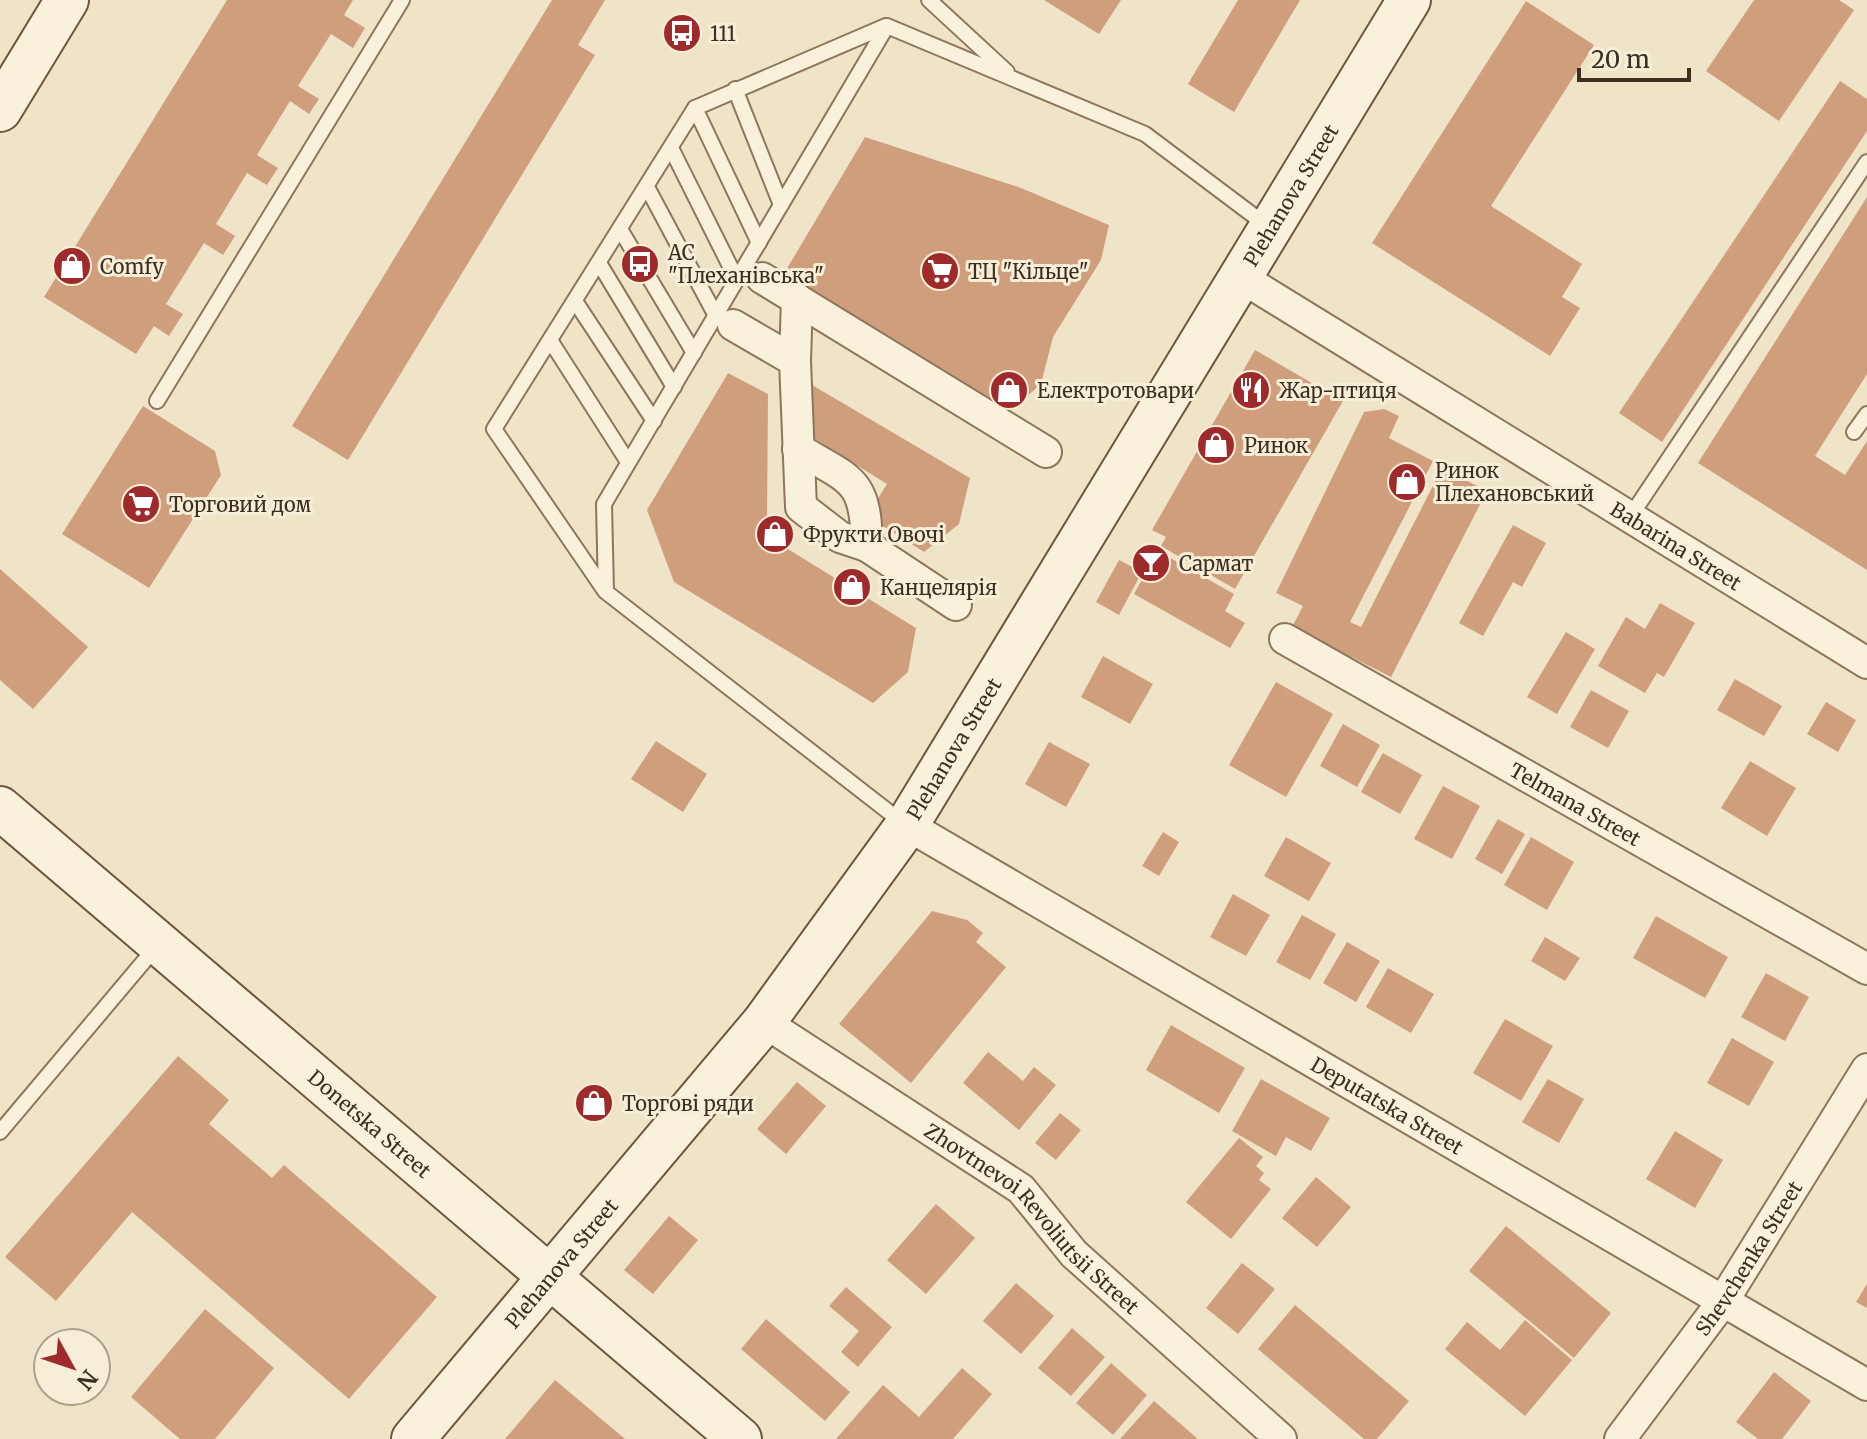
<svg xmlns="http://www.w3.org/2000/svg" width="1867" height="1439" font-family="Merriweather,serif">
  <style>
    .building { fill: #cf9f7d }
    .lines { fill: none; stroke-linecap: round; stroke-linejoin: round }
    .lane-casing { stroke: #8d765c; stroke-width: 18 }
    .street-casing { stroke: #8d765c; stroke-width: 34 }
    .secondary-casing { stroke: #6f573f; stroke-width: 46 }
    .lane { stroke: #faf1dc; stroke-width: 14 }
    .street { stroke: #faf1dc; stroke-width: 30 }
    .secondary { stroke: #faf1dc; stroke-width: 42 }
    .labels { text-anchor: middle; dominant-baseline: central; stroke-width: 6; stroke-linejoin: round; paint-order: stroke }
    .poi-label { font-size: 20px; fill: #3d2e20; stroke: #f7eed8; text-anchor: start }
    .street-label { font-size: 20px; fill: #3d2e20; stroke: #f7eed8 }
  </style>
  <rect width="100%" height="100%" fill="#f0e4c8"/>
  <!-- building -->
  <g class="building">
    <path d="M 227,0 L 353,0 L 344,15 L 365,28 L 353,48 L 331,34 L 298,86 L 319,99 L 309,114 L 290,101 L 257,155 L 278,168 L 267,185 L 247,173 L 216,224 L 235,236 L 223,255 L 204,243 L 166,304 L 183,314 L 169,336 L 154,326 L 136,354 L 44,297 Z"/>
    <path d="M 552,0 L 605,0 L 578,45 L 595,55 L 348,460 L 292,426 Z"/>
    <path d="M 1044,0 L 1121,0 L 1099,34 Z"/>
    <path d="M 1238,0 L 1300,0 L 1234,112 L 1188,84 Z"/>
    <path d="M 1754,0 L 1839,0 L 1854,10 L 1779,121 L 1706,71 Z"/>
    <path d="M 1526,1 L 1594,45 L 1491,206 L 1582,264 L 1562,297 L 1580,308 L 1550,356 L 1372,243 Z"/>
    <path d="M 1840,81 L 1867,99 L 1867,131 L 1662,442 L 1619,413 Z"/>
    <path d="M 865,137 L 1021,188 L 1109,225 L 1101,260 L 1053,337 L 1041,384 L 1003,417 L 779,282 Z"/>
    <path d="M 1867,197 L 1867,374 L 1815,456 L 1845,475 L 1867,441 L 1867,570 L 1698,463 Z"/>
    <path d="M 1255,350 L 1343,401 L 1235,589 L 1161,546 L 1166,537 L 1152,530 Z"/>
    <path d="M 728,373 L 768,394 L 767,522 L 783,546 L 916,628 L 908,672 L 873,703 L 674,582 L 647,510 Z"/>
    <path d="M 807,382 L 970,478 L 959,524 L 924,552 L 867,516 L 887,484 L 802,431 Z"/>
    <path d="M 143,406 L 215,451 L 221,475 L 149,588 L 62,534 Z"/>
    <path d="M 1384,409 L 1399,416 L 1389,438 L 1433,461 L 1350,622 L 1361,627 L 1442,468 L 1487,491 L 1391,677 L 1292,627 L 1303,606 L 1276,593 L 1364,412 Z"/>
    <path d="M 1513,525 L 1546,543 L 1522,587 L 1513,582 L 1483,636 L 1459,623 Z"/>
    <path d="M 1158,551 L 1234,594 L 1225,611 L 1245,623 L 1230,648 L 1134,594 Z"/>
    <path d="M 1119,560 L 1142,572 L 1119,615 L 1096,602 Z"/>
    <path d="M 0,569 L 88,647 L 33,709 L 0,680 Z"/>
    <path d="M 1660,603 L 1695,623 L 1664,677 L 1657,673 L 1645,693 L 1598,666 L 1626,617 L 1645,629 Z"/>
    <path d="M 1566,632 L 1595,649 L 1557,714 L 1527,697 Z"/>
    <path d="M 1103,656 L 1153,684 L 1130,724 L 1081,697 Z"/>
    <path d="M 1735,679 L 1782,706 L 1764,736 L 1717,710 Z"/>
    <path d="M 1276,682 L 1333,714 L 1286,797 L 1229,765 Z"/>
    <path d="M 1591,690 L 1629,711 L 1608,748 L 1570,727 Z"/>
    <path d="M 1826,702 L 1856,720 L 1838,752 L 1807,734 Z"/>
    <path d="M 1343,724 L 1380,745 L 1357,787 L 1320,766 Z"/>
    <path d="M 656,741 L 707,774 L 683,812 L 631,779 Z"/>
    <path d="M 1049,742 L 1090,764 L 1066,807 L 1025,784 Z"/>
    <path d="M 1383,753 L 1422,775 L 1400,814 L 1361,792 Z"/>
    <path d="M 1750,761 L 1796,788 L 1767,836 L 1721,808 Z"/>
    <path d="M 1443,786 L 1480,806 L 1452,859 L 1414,839 Z"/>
    <path d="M 1498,819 L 1525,834 L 1502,874 L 1475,859 Z"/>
    <path d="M 1163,832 L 1179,842 L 1159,876 L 1142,866 Z"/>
    <path d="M 1286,837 L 1331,863 L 1309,901 L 1264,876 Z"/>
    <path d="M 1531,837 L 1574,862 L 1547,910 L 1504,885 Z"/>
    <path d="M 1233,894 L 1270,915 L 1246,956 L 1210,937 Z"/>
    <path d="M 932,911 L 967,920 L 983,933 L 976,942 L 1006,967 L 911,1083 L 839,1024 Z"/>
    <path d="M 1302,915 L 1336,934 L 1310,980 L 1276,962 Z"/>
    <path d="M 1656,916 L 1728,957 L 1705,998 L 1633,958 Z"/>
    <path d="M 1545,937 L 1580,958 L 1565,981 L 1531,961 Z"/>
    <path d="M 1347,942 L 1380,961 L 1356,1002 L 1323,983 Z"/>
    <path d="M 1388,968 L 1434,994 L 1411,1033 L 1366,1007 Z"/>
    <path d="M 1766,973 L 1809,997 L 1785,1041 L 1741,1017 Z"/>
    <path d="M 1505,1019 L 1553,1046 L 1521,1101 L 1473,1073 Z"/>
    <path d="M 1171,1025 L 1245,1068 L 1219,1113 L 1146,1070 Z"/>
    <path d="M 1732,1038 L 1774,1062 L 1749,1106 L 1707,1083 Z"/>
    <path d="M 988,1052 L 1023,1081 L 1034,1067 L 1056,1085 L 1019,1130 L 963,1083 Z"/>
    <path d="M 178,1056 L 229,1100 L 209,1124 L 272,1178 L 284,1165 L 437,1297 L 349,1399 L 132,1212 L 56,1301 L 5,1257 Z"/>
    <path d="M 1261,1079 L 1330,1118 L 1311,1151 L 1286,1137 L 1276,1156 L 1232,1131 Z"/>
    <path d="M 1548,1079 L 1584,1099 L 1559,1143 L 1522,1122 Z"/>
    <path d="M 797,1082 L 826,1106 L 786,1154 L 757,1129 Z"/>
    <path d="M 1060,1113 L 1081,1130 L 1056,1160 L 1035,1143 Z"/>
    <path d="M 1675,1131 L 1723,1160 L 1695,1208 L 1646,1179 Z"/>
    <path d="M 1239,1138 L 1263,1157 L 1256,1166 L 1264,1173 L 1259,1180 L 1271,1189 L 1231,1239 L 1186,1202 Z"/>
    <path d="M 1316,1177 L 1351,1207 L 1317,1247 L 1282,1218 Z"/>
    <path d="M 936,1204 L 975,1238 L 926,1294 L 887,1260 Z"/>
    <path d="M 669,1216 L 698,1240 L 653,1294 L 624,1270 Z"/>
    <path d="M 1506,1226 L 1611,1313 L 1574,1358 L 1469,1271 Z"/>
    <path d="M 1242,1263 L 1275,1289 L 1238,1334 L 1206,1308 Z"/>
    <path d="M 1016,1283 L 1054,1316 L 1021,1354 L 983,1321 Z"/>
    <path d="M 1867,1284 L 1867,1308 L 1856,1302 Z"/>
    <path d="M 846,1287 L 892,1327 L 858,1367 L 841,1352 L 859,1331 L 829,1306 Z"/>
    <path d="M 1295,1305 L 1409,1401 L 1377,1439 L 1364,1439 L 1258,1349 Z"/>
    <path d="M 205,1309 L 274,1368 L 215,1439 L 180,1439 L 131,1397 Z"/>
    <path d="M 766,1319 L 850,1392 L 825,1421 L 741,1349 Z"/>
    <path d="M 1525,1320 L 1572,1360 L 1525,1416 L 1445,1349 L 1467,1322 L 1500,1350 Z"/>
    <path d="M 1072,1328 L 1105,1357 L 1071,1396 L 1038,1368 Z"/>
    <path d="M 1111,1363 L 1147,1395 L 1113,1435 L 1076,1403 Z"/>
    <path d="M 962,1368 L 992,1394 L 953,1439 L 836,1439 L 883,1385 L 919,1417 Z"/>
    <path d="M 1774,1372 L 1811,1401 L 1782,1439 L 1758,1439 L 1736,1422 Z"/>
    <path d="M 555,1380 L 625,1439 L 505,1439 Z"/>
    <path d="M 1154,1401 L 1198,1439 L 1120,1439 Z"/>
  </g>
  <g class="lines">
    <defs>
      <g id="lane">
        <path d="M 929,0 L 1007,72"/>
        <path d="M 735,89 L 781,205"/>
        <path d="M 695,108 L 759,243"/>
        <path d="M 671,148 L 737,280"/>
        <path d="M 647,187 L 716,316"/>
        <path d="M 620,229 L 694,353"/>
        <path d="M 599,263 L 674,387"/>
        <path d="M 575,301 L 654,421"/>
        <path d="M 550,340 L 628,462"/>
        <path d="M 157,401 L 402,0"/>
        <path d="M 1854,432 L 1867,414"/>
        <path d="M 1630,517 L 1867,162"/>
        <path d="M 605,591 L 494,429 L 695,108 L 886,26"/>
        <path d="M 903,823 L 606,592 L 604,504 L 887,26 L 1145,134 L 1266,225"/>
        <path d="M 0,1132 L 156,947"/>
      </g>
      <g id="street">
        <path d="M 762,278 L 1046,452"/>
        <path id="s1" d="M 1242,278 L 1867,663"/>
        <path d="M 733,325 L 795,361 L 801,507 L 840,537 L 867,546 L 956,605"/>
        <path d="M 795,361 L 797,299"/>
        <path d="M 798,449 C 852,481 866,479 867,546"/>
        <path id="s2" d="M 1285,639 L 1867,969"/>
        <path id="s3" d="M 907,825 L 1867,1385"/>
        <path id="s4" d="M 764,1022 L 1021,1189 L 1074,1254 L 1281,1439"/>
        <path id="s5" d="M 1620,1439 L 1723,1301 L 1867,1069"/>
      </g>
      <g id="secondary">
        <path d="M 0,110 L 67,0"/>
        <path id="s6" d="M 0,808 L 740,1439"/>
        <path id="s7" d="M 413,1439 L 764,1022 L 907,825 L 1409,0"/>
      </g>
    </defs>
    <!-- lane casing -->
    <use href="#lane" class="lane-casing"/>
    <!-- street casing -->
    <use href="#street" class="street-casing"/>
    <!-- secondary casing -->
    <use href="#secondary" class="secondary-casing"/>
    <!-- lane -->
    <use href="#lane" class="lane"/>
    <!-- street -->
    <use href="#street" class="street"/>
    <!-- secondary -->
    <use href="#secondary" class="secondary"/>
  </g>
  <!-- icons -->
  <defs>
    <symbol id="bus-disc" viewBox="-11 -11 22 22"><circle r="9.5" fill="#9e2a2b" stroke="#f7eed8"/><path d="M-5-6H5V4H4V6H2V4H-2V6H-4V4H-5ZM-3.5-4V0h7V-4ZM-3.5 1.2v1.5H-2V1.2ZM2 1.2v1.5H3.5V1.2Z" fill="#fff"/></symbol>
    <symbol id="shop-disc" viewBox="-11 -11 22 22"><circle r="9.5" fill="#9e2a2b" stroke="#f7eed8"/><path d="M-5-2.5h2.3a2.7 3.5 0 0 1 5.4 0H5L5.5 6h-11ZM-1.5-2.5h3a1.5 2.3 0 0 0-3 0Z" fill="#fff"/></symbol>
    <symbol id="supermarket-disc" viewBox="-11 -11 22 22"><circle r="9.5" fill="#9e2a2b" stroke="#f7eed8"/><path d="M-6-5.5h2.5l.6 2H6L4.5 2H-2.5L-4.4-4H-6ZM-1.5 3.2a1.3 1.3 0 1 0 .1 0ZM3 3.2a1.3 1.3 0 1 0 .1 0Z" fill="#fff"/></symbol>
    <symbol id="restaurant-disc" viewBox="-11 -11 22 22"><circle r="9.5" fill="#9e2a2b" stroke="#f7eed8"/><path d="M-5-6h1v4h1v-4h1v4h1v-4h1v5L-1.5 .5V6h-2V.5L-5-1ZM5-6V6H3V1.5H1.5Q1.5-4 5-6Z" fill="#fff"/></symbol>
    <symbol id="bar-disc" viewBox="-11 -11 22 22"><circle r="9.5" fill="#9e2a2b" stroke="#f7eed8"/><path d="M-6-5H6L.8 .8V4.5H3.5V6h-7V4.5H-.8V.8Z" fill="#fff"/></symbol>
  </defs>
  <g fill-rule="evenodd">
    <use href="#bus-disc" x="660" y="11" width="44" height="44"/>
    <use href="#bus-disc" x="618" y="242" width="44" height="44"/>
    <use href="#shop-disc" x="50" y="244" width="44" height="44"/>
    <use href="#supermarket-disc" x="918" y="249" width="44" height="44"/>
    <use href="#shop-disc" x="987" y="368" width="44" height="44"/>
    <use href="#restaurant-disc" x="1229" y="368" width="44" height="44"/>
    <use href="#shop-disc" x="1194" y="423" width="44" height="44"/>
    <use href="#shop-disc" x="1385" y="460" width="44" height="44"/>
    <use href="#supermarket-disc" x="119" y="482" width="44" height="44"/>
    <use href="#shop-disc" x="753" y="512" width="44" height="44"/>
    <use href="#bar-disc" x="1129" y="541" width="44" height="44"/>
    <use href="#shop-disc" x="830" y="565" width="44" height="44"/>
    <use href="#shop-disc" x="572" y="1081" width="44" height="44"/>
  </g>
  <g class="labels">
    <!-- poi labels -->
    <g class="poi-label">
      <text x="710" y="33">111</text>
      <text x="668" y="252">АС<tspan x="668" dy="23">"Плеханівська"</tspan></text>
      <text x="100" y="266">Comfy</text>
      <text x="968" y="271">ТЦ "Кільце"</text>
      <text x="1037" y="390">Електротовари</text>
      <text x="1279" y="390">Жар-птиця</text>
      <text x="1244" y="445">Ринок</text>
      <text x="1435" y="470">Ринок<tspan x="1435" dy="23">Плехановський</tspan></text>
      <text x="169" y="504">Торговий дом</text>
      <text x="803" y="534">Фрукти Овочі</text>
      <text x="1179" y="563">Сармат</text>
      <text x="880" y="587">Канцелярія</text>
      <text x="622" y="1103">Торгові ряди</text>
    </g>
    <!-- street labels -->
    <g class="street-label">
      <text stroke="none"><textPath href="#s7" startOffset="1526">Plehanova Street</textPath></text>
      <text stroke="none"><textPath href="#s1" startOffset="510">Babarina Street</textPath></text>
      <text stroke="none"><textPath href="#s7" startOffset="878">Plehanova Street</textPath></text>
      <text stroke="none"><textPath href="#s2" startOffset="334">Telmana Street</textPath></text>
      <text stroke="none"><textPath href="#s3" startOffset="556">Deputatska Street</textPath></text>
      <text stroke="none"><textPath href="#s6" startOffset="486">Donetska Street</textPath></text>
      <text stroke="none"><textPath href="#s4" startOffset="334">Zhovtnevoi Revoliutsii Street</textPath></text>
      <text stroke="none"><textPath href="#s5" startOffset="222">Shevchenka Street</textPath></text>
      <text stroke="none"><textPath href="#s7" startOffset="230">Plehanova Street</textPath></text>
    </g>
  </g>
  <!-- north arrow -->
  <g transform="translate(72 1367) rotate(130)"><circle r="38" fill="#f7eed8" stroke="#ada18e" stroke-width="2"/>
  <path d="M0-6L14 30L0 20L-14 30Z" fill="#9e2a2b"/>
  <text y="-12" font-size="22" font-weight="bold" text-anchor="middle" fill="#3d2e20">N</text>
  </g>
  <!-- scale -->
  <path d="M1579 68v12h110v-12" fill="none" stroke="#3d2e20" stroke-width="4"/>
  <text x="1591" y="68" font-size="24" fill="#3d2e20" stroke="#f7eed8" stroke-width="6" paint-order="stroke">20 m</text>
</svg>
